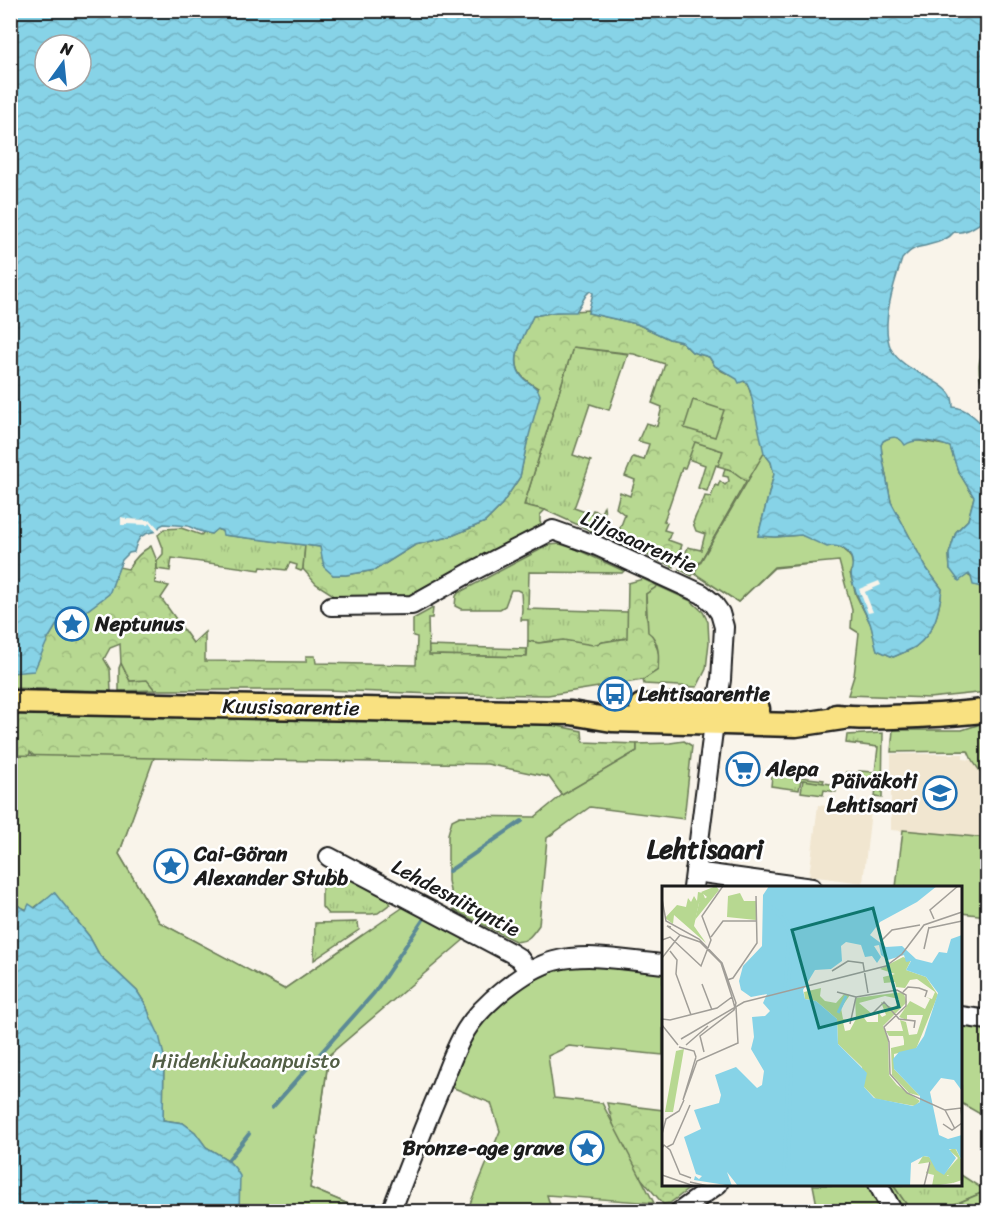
<svg xmlns="http://www.w3.org/2000/svg" width="998" height="1222" font-family="Sriracha,sans-serif">
  <style>
    .built { fill: #f1e6d0 }
    .grass { fill: url(#grass-tufts); stroke: #6a7a56; stroke-width: 1.5 }
    .forest { fill: url(#forest-crowns); stroke: #6a7a56; stroke-width: 1.5; fill-rule: evenodd }
    .green { fill: #b7d891; stroke: #6a7a56; stroke-width: 1.5 }
    .water { fill: url(#water-waves); stroke: #5c8a96; stroke-width: 1.5; fill-rule: evenodd }
    .pier { fill: #f9f4ea }
    .lines { fill: none; stroke-linecap: round; stroke-linejoin: round }
    .stream { stroke: #5c8a96; stroke-width: 4 }
    .minor-casing { stroke: #1c1c1c; stroke-width: 22 }
    .major-casing { stroke: #1c1c1c; stroke-width: 27 }
    .minor { stroke: #fff; stroke-width: 18 }
    .major { stroke: #f9e181; stroke-width: 22 }
    .labels { text-anchor: middle; dominant-baseline: central; stroke-width: 5; stroke-linejoin: round; paint-order: stroke }
    .street-label { font-size: 21px; fill: #1c1c1c; stroke: #fff }
    .poi-label { font-size: 21px; font-weight: bold; fill: #1c1c1c; stroke: #fff; text-anchor: start }
    .park-label { font-size: 21px; fill: #525e45; stroke: #fff }
    .district-label { font-size: 27px; font-weight: bold; fill: #1c1c1c; stroke: #fff }
    .inset-river { fill: none; stroke: #87d3e7; stroke-width: 3 }
    .inset-road { fill: none; stroke: #a19e98; stroke-width: 1.5 }
    .view { fill: #0f766e; fill-opacity: 0.15; stroke: #0f766e; stroke-width: 3 }
    .inset-edge { fill: none; stroke: #1c1c1c; stroke-width: 3 }
  </style>
  <defs>
    <pattern id="grass-tufts" width="24" height="20" patternUnits="userSpaceOnUse" patternTransform="scale(1.5)"><rect width="24" height="20" fill="#b7d891"/><path d="M3 7l-1-3M5 7V3M7 7l1-3M15 17l-1-3M17 17v-4M19 17l1-3" fill="none" stroke="#9db97c"/></pattern>
    <pattern id="forest-crowns" width="20" height="18" patternUnits="userSpaceOnUse" patternTransform="scale(1.5)"><rect width="20" height="18" fill="#b7d891"/><path d="M2 6a3 3 0 1 1 6 0M12 15a3 3 0 1 1 6 0" fill="none" stroke="#9db97c"/></pattern>
    <pattern id="water-waves" width="16" height="10" patternUnits="userSpaceOnUse" patternTransform="scale(1.5)"><rect width="16" height="10" fill="#87d3e7"/><path d="M0 5q4-4 8 0t8 0" fill="none" stroke="#74b5c6"/></pattern>
  </defs>
  <rect width="100%" height="100%" fill="#f9f4ea"/>
  <filter id="ink" filterUnits="userSpaceOnUse"><feTurbulence type="fractalNoise" baseFrequency=".0167" numOctaves="2"/><feDisplacementMap in="SourceGraphic" scale="12" xChannelSelector="R" yChannelSelector="G"/><feConvolveMatrix kernelMatrix="1 2 1 2 8 2 1 2 1" color-interpolation-filters="sRGB"/></filter>
  <g filter="url(#ink)">
    <!-- built -->
    <g class="built">
      <path d="M 891,754 L 963,754 L 963,759 L 972,760 L 987,781 L 987,838 L 891,830 Z"/>
      <path d="M 818,805 L 871,811 L 863,883 L 809,876 Z"/>
    </g>
    <!-- grass -->
    <g class="grass">
      <path d="M 987,340 L 987,392 C 975,374 978,359 987,340 Z"/>
      <path d="M 573,347 L 628,354 L 609,410 L 590,404 L 573,455 L 591,461 L 574,508 L 591,514 L 593,510 L 601,513 L 604,506 C 606,516 602,525 596,533 L 545,510 L 524,505 Z"/>
      <path d="M 694,441 L 723,451 L 718,466 L 716,465 L 707,491 L 698,488 L 705,465 L 688,459 Z"/>
      <path d="M 725,468 L 731,470 L 747,481 L 692,576 L 679,569 L 688,547 L 701,550 L 705,534 L 696,531 L 693,523 C 696,513 702,506 705,496 L 711,497 L 715,485 L 718,486 L 720,481 L 725,485 L 729,481 L 728,477 L 723,476 Z"/>
      <path d="M 181,528 L 201,535 L 204,532 L 211,534 L 216,529 L 222,531 L 224,535 L 305,545 L 303,569 L 301,571 L 296,569 L 297,565 L 290,563 L 286,570 L 261,567 L 260,570 L 172,558 L 170,571 L 157,569 L 157,561 L 163,554 L 163,548 L 158,535 L 164,529 Z"/>
      <path d="M 560,544 L 576,549 L 624,571 L 622,573 L 529,572 L 528,609 L 628,612 L 628,638 L 603,642 L 593,645 L 550,641 L 539,643 L 528,641 L 528,620 L 521,620 L 522,609 L 521,592 L 517,590 L 511,590 L 505,606 L 500,609 L 461,609 L 455,606 L 456,596 L 458,593 L 549,545 Z"/>
      <path d="M 428,646 L 527,649 L 527,657 L 429,655 Z"/>
      <path d="M 121,663 L 130,681 L 148,680 L 155,690 L 119,691 L 119,668 Z"/>
      <path d="M 883,733 L 882,798 L 875,797 L 876,789 L 871,787 L 871,782 L 867,781 L 866,783 L 859,783 L 859,781 L 846,779 L 846,772 L 858,773 L 859,771 L 875,772 L 878,747 L 846,743 L 847,735 Z"/>
      <path d="M 784,775 L 824,780 L 823,783 L 801,780 L 799,790 L 771,786 L 772,776 L 783,777 Z"/>
      <path d="M 331,876 L 350,876 L 390,897 L 390,904 L 378,913 L 371,914 L 328,914 L 322,907 L 322,879 Z"/>
      <path d="M 356,922 L 358,923 L 359,930 L 314,960 L 315,923 Z"/>
      <path d="M 961,1175 L 986,1191 L 939,1211 L 911,1211 L 893,1185 L 960,1184 Z"/>
    </g>
    <!-- forest -->
    <g class="forest">
      <path d="M 589,310 L 588,313 L 637,324 L 669,339 L 682,342 L 692,352 L 709,357 L 715,366 L 722,371 L 747,383 L 811,564 L 774,568 L 738,602 L 694,573 L 746,481 L 731,470 L 718,466 L 723,451 L 695,442 L 685,468 L 682,468 L 664,521 L 667,523 L 664,530 L 671,532 L 668,540 L 682,545 L 674,567 L 615,541 L 625,515 L 616,508 L 620,492 L 630,496 L 635,480 L 625,476 L 633,457 L 644,460 L 649,444 L 638,441 L 646,423 L 657,426 L 662,407 L 652,403 L 665,364 L 634,354 L 573,347 L 524,505 L 545,510 L 540,515 L 540,522 L 545,529 L 413,596 L 327,602 L 332,594 L 316,584 L 303,569 L 305,545 L 321,547 L 333,575 L 346,575 L 375,570 L 415,545 L 449,537 L 485,522 L 500,507 L 520,477 L 538,388 C 533,385 526,381 522,376 C 508,359 525,333 533,316 L 556,312 Z"/>
      <path d="M 151,546 L 157,561 L 155,583 L 169,586 L 161,598 L 193,643 L 205,632 L 205,661 L 306,662 L 306,656 L 315,656 L 316,663 L 416,665 L 417,637 L 413,636 L 413,619 L 433,608 L 432,618 L 428,618 L 429,655 L 527,657 L 528,641 L 539,643 L 563,640 L 593,645 L 603,642 L 627,638 L 628,583 L 643,579 L 658,586 L 646,594 L 646,615 L 659,654 L 658,670 L 643,680 L 548,695 L 436,694 L 325,690 L 155,690 L 147,680 L 130,681 L 121,663 L 120,644 L 110,648 L 104,659 L 110,669 L 111,691 L 11,688 L 11,672 L 48,639 L 60,619 L 78,617 L 108,594 L 119,567 L 128,569 C 134,559 140,552 151,546 Z"/>
      <path d="M 10,708 L 537,722 L 582,731 L 583,742 L 637,744 L 637,751 L 562,795 L 549,777 L 487,764 L 153,758 L 119,854 L 159,922 L 284,989 L 362,935 L 334,1051 L 329,1056 L 310,1188 L 365,1211 L 239,1211 L 239,1208 L 164,1056 L 89,936 L 11,902 ZM 30,752 L 52,774 L 25,777 Z"/>
      <path d="M 607,1103 L 663,1110 L 664,1184 L 694,1185 L 670,1203 L 663,1204 L 622,1156 Z"/>
    </g>
    <!-- green -->
    <g class="green">
      <path d="M 693,400 L 724,410 L 715,437 L 684,428 Z"/>
      <path d="M 890,437 L 896,437 L 903,441 L 920,441 L 950,446 L 958,471 L 974,497 L 968,520 L 956,532 L 949,554 L 950,569 C 962,572 972,575 980,586 C 983,590 985,598 987,604 L 987,692 L 929,698 L 848,695 L 854,676 L 859,633 L 851,628 L 852,610 L 839,561 L 774,567 L 738,602 L 694,573 L 764,453 L 771,462 L 774,474 L 758,536 L 775,537 L 801,535 L 841,548 L 847,553 L 851,558 L 853,566 L 850,573 L 856,595 L 871,625 L 877,650 L 893,657 C 900,654 909,651 915,647 C 935,632 939,612 942,589 L 927,569 L 891,502 L 882,455 L 881,445 L 883,441 Z"/>
      <path d="M 658,586 L 691,601 L 703,612 L 708,622 L 709,642 L 706,669 L 697,687 L 644,684 L 643,680 L 658,670 C 659,658 660,640 648,632 L 646,594 Z"/>
      <path d="M 987,722 L 987,781 L 972,760 L 968,751 L 891,752 L 893,730 L 962,730 Z"/>
      <path d="M 684,741 L 692,746 L 684,819 L 590,807 L 547,838 L 539,925 C 533,933 527,944 515,941 L 454,910 L 448,881 L 448,834 L 452,820 L 460,816 L 535,817 L 562,795 L 637,751 L 637,744 L 670,743 Z"/>
      <path d="M 10,755 L 154,758 L 119,854 L 159,922 L 284,989 L 405,906 L 466,938 L 329,1055 L 310,1188 L 365,1211 L 239,1211 L 239,1208 L 228,1160 L 206,1147 L 195,1132 L 183,1123 L 163,1120 L 164,1056 L 146,1005 L 137,991 L 100,956 L 89,936 L 54,893 L 34,908 L 27,910 L 11,902 Z"/>
      <path d="M 803,780 L 837,785 L 836,792 L 824,790 L 823,795 L 801,792 Z"/>
      <path d="M 903,830 L 987,838 L 987,916 L 961,913 L 960,888 L 896,887 Z"/>
      <path d="M 583,964 L 663,973 L 663,1055 L 569,1046 L 548,1056 L 554,1098 L 602,1103 L 654,1203 L 547,1195 L 552,1211 L 467,1211 L 500,1131 L 491,1103 L 449,1086 L 459,1057 L 477,1027 L 518,988 L 561,968 Z"/>
      <path d="M 960,1022 L 987,1027 L 987,1118 L 961,1103 Z"/>
      <path d="M 813,1185 L 893,1185 L 911,1211 L 818,1211 Z"/>
      <path d="M 987,1190 L 987,1211 L 939,1211 L 986,1191 Z"/>
    </g>
    <!-- water -->
    <g class="water">
      <path d="M 11,11 L 987,11 L 987,219 C 976,225 967,234 954,232 C 948,240 937,243 928,245 C 923,247 918,246 914,249 C 909,251 906,255 902,259 C 894,283 880,325 891,349 C 903,373 945,379 952,398 C 953,401 953,404 953,407 C 967,408 980,421 987,432 L 987,604 L 981,587 L 973,585 L 971,577 L 969,574 L 959,581 L 950,569 L 949,554 L 956,532 L 968,520 L 974,497 L 958,471 L 950,447 C 937,442 916,437 905,445 C 899,435 892,436 883,441 L 881,445 L 882,455 L 891,502 L 927,569 L 942,589 C 939,612 935,632 915,647 C 908,651 900,654 893,657 L 877,650 C 874,641 873,632 870,623 C 863,607 856,596 852,580 C 849,571 855,565 851,557 C 846,548 836,544 827,547 L 801,535 L 775,537 L 758,536 L 774,474 L 771,462 L 764,453 L 750,390 L 747,383 L 744,381 L 739,383 L 737,379 L 715,366 L 709,357 L 692,352 L 682,342 L 669,339 L 637,324 L 588,313 L 593,293 L 590,291 L 586,295 L 576,312 L 556,312 L 533,316 C 525,334 506,362 524,379 C 531,385 537,386 540,395 L 527,443 L 520,477 L 500,507 L 485,522 L 449,537 L 415,545 L 375,570 L 346,575 L 333,575 L 324,567 L 320,547 L 223,535 L 222,531 L 217,529 L 211,534 L 199,531 L 188,526 L 164,524 L 160,526 L 157,531 C 141,534 138,536 134,552 L 129,553 L 122,560 L 109,594 L 78,617 L 60,619 L 48,639 L 34,671 L 11,673 ZM 45,45 L 81,45 L 81,81 L 45,81 Z"/>
      <path d="M 54,892 L 89,936 L 100,956 L 137,991 L 146,1005 L 150,1016 L 159,1035 L 164,1056 L 163,1120 L 183,1123 L 195,1132 L 206,1147 L 228,1160 L 235,1168 L 240,1176 L 239,1211 L 11,1211 L 11,902 L 26,910 L 29,904 L 35,908 Z"/>
    </g>
    <!-- pier -->
    <g class="pier">
      <path d="M 121,517 L 125,518 L 126,519 L 148,520 L 149,521 L 151,520 L 161,531 L 158,534 L 149,523 L 148,525 L 125,524 L 125,525 L 121,525 Z"/>
      <path d="M 879,581 L 881,585 L 865,592 L 873,612 L 868,613 L 859,589 Z"/>
    </g>
    <g class="lines">
      <!-- stream -->
      <g class="stream">
        <path d="M 449,871 L 522,821"/>
        <path d="M 272,1108 L 374,993 L 423,920"/>
        <path d="M 228,1160 L 249,1134"/>
      </g>
      <defs>
        <g id="minor">
          <path d="M 331,606 L 412,605 L 471,572 L 553,530 L 595,545 L 702,594 L 713,603 L 720,613 L 724,627 L 721,680 L 714,723 L 693,888"/>
          <path d="M 329,857 L 511,953 L 519,958 L 529,972"/>
          <path d="M 695,872 L 812,888"/>
          <path d="M 960,1016 L 988,1020"/>
          <path d="M 878,1184 L 893,1212"/>
          <path d="M 391,1212 C 407,1170 423,1129 440,1089 C 448,1069 455,1048 466,1030 C 482,1004 525,969 554,961 C 589,952 628,961 664,964"/>
          <path d="M 679,1212 L 718,1184"/>
        </g>
        <g id="major">
          <path d="M 10,702 L 571,713 L 612,720 L 796,725 L 849,717"/>
          <path d="M 641,706 L 688,705 L 758,709"/>
          <path d="M 836,716 C 863,719 890,717 917,716 C 940,715 964,714 988,710"/>
        </g>
      </defs>
      <!-- minor casing -->
      <use href="#minor" class="minor-casing"/>
      <!-- major casing -->
      <use href="#major" class="major-casing"/>
      <!-- minor -->
      <use href="#minor" class="minor"/>
      <!-- major -->
      <use href="#major" class="major"/>
    </g>
  </g>
  <!-- icons -->
  <defs>
    <symbol id="sight-ring" viewBox="-11 -11 22 22"><circle r="9.5" fill="#fff" stroke="#1f6fb2" stroke-width="1.5"/><path d="M0-6L1.8-2.2L6-1.7L2.9 1.2L3.7 5.4L0 3.3L-3.7 5.4L-2.9 1.2L-6-1.7L-1.8-2.2Z" fill="#1f6fb2"/></symbol>
    <symbol id="bus-ring" viewBox="-11 -11 22 22"><circle r="9.5" fill="#fff" stroke="#1f6fb2" stroke-width="1.5"/><path d="M-5-6H5V4H4V6H2V4H-2V6H-4V4H-5ZM-3.5-4V0h7V-4ZM-3.5 1.2v1.5H-2V1.2ZM2 1.2v1.5H3.5V1.2Z" fill="#1f6fb2"/></symbol>
    <symbol id="supermarket-ring" viewBox="-11 -11 22 22"><circle r="9.5" fill="#fff" stroke="#1f6fb2" stroke-width="1.5"/><path d="M-6-5.5h2.5l.6 2H6L4.5 2H-2.5L-4.4-4H-6ZM-1.5 3.2a1.3 1.3 0 1 0 .1 0ZM3 3.2a1.3 1.3 0 1 0 .1 0Z" fill="#1f6fb2"/></symbol>
    <symbol id="school-ring" viewBox="-11 -11 22 22"><circle r="9.5" fill="#fff" stroke="#1f6fb2" stroke-width="1.5"/><path d="M0-5L7-2L0 1L-7-2ZM-4 1L0 2.5L4 1V4Q0 6-4 4Z" fill="#1f6fb2"/></symbol>
  </defs>
  <g fill-rule="evenodd">
    <use href="#sight-ring" x="53" y="605" width="38" height="38"/>
    <use href="#bus-ring" x="596" y="675" width="38" height="38"/>
    <use href="#supermarket-ring" x="724" y="750" width="38" height="38"/>
    <use href="#school-ring" x="921" y="774" width="38" height="38"/>
    <use href="#sight-ring" x="152" y="847" width="38" height="38"/>
    <use href="#sight-ring" x="568" y="1129" width="38" height="38"/>
  </g>
  <g class="labels">
    <!-- street labels -->
    <g class="street-label">
      <text transform="translate(639 542) rotate(24)">Liljasaarentie</text>
      <text transform="translate(291 707) rotate(1)">Kuusisaarentie</text>
      <text transform="translate(456 898) rotate(28)">Lehdesniityntie</text>
    </g>
    <!-- poi labels -->
    <g class="poi-label">
      <text x="95" y="624">Neptunus</text>
      <text x="638" y="694">Lehtisaarentie</text>
      <text x="766" y="769">Alepa</text>
      <text x="917" y="781" text-anchor="end">Päiväkoti<tspan x="917" dy="24">Lehtisaari</tspan></text>
      <text x="194" y="854">Cai-Göran<tspan x="194" dy="24">Alexander Stubb</tspan></text>
      <text x="564" y="1148" text-anchor="end">Bronze-age grave</text>
    </g>
    <!-- park labels -->
    <g class="park-label">
      <text x="246" y="1061">Hiidenkiukaanpuisto</text>
    </g>
    <!-- district labels -->
    <g class="district-label">
      <text x="705" y="849">Lehtisaari</text>
    </g>
  </g>
  <!-- overview -->
  <g transform="translate(662 886)">
    <rect width="300" height="300" fill="#f9f4ea"/>
    <path d="M 293,262 L 300,275 L 300,294 L 291,297 L 285,292 L 296,272 L 287,264 Z" fill="#b7d891"/>
    <path d="M 54,0 L 57,4 L 33,34 L 37,17 L 45,11 L 39,6 Z" fill="#b7d891"/>
    <path d="M 36,6 L 41,7 L 44,15 L 37,17 L 32,40 L 44,57 L 12,29 L 11,38 L 3,32 L 15,19 L 24,21 L 26,12 L 29,16 L 32,10 L 35,15 ZM 78,7 L 82,15 L 94,15 L 94,34 L 65,31 L 66,10 ZM 241,71 L 249,74 L 244,84 L 264,91 L 276,109 L 254,163 L 232,168 L 232,183 L 258,210 L 247,207 L 230,189 L 229,162 L 242,159 L 242,155 L 241,150 L 227,150 L 224,145 L 241,145 L 238,134 L 244,136 L 247,149 L 255,148 L 261,129 L 245,129 L 245,134 L 237,131 L 248,115 L 263,123 L 268,113 L 264,111 L 270,113 L 273,106 L 255,93 L 248,94 L 243,102 L 234,101 L 233,96 L 222,97 L 221,91 L 233,88 L 218,83 ZM 159,102 L 158,110 L 163,115 L 174,117 L 182,108 L 188,109 L 179,122 L 181,133 L 187,134 L 181,136 L 183,145 L 188,144 L 194,133 L 193,112 L 241,106 L 245,116 L 221,140 L 226,153 L 227,189 L 235,199 L 258,215 L 253,220 L 214,213 L 202,201 L 200,181 L 176,158 L 175,133 L 154,115 L 143,113 L 142,106 ZM 223,110 L 237,113 L 236,118 L 231,122 L 219,116 L 224,129 L 220,131 L 216,126 L 216,136 L 205,136 L 200,129 L 209,127 L 197,117 ZM 22,163 L 11,226 L 3,226 L 14,165 ZM 261,270 L 267,271 L 282,288 L 296,272 L 289,289 L 285,289 L 291,297 L 270,300 L 272,289 L 264,287 L 269,276 L 256,278 Z" fill="#b7d891" fill-rule="evenodd"/>
    <path d="M 107,0 L 275,0 L 255,16 L 218,36 L 208,49 L 224,61 L 240,60 L 254,73 L 270,77 L 277,66 L 285,67 L 289,53 L 300,49 L 300,205 L 292,194 L 279,192 L 268,206 L 277,249 L 286,253 L 300,249 L 300,275 L 294,263 L 287,263 L 294,272 L 282,289 L 274,284 L 267,271 L 262,270 L 249,277 L 248,300 L 76,300 L 65,286 L 70,300 L 32,294 L 33,290 L 37,293 L 40,290 L 34,288 L 22,251 L 39,243 L 32,224 L 57,217 L 59,209 L 53,189 L 74,181 L 95,202 L 100,199 L 102,185 L 89,163 L 92,151 L 90,131 L 103,130 L 108,125 L 101,117 L 105,108 L 89,111 L 79,104 L 77,95 L 81,80 L 100,60 L 101,9 ZM 184,56 L 199,59 L 203,71 L 210,70 L 215,77 L 219,71 L 212,60 L 217,59 L 219,69 L 226,74 L 242,69 L 244,76 L 249,75 L 244,84 L 264,91 L 276,107 L 262,150 L 254,162 L 237,166 L 231,173 L 232,183 L 258,210 L 258,216 L 251,220 L 212,212 L 202,201 L 205,187 L 176,158 L 175,133 L 154,115 L 143,113 L 141,104 L 153,84 L 169,83 L 180,75 L 179,60 Z" fill="#87d3e7" fill-rule="evenodd"/>
    <path class="inset-river" d="M 106,19 L 122,29 L 131,47 L 126,103M 111,24 L 120,32 L 127,48 L 123,103M 176,127 L 184,110M 118,300 L 122,289 L 128,126 L 124,108M 121,300 L 127,277 L 130,125 L 127,108"/>
    <path class="inset-road" d="M 0,13 L 4,35 L 37,53 L 60,77 L 74,117 L 72,124 L 38,150 L 42,166M 272,33 L 268,24 L 296,0M 9,41 L 5,40 L 18,49M 267,42 L 300,35M 18,49 L 38,56 L 59,77 L 70,111M 49,51 L 61,35 L 95,35M 0,54 L 8,51 L 39,80 L 49,54 L 40,30 L 61,0M 219,55 L 230,44 L 258,39M 262,63 L 267,41M 8,65 L 15,74 L 14,88 L 29,129M 0,72 L 18,49M 170,85 L 186,75 L 201,77 L 206,107M 65,94 L 71,92 L 95,57 L 94,10M 40,98 L 50,124M 175,106 L 194,111M 241,106 L 246,101 L 257,102 L 265,105 L 263,111M 194,111 L 235,104 L 244,109 L 244,120 L 222,141 L 227,156 L 228,188 L 245,207 L 283,224 L 293,243M 210,128 L 222,116 L 237,133 L 253,135 L 252,142M 0,133 L 8,134 L 55,122 L 70,111 L 73,122M 188,138 L 194,111M 0,139 L 16,159M 19,153 L 82,116 L 224,80 L 240,68 L 262,39 L 300,26M 24,159 L 46,140M 17,161 L 32,165 L 34,171M 34,171 L 21,214 L 35,175 L 76,157 L 74,121M 283,224 L 299,222 L 300,232M 281,238 L 290,244 L 300,237M 0,248 L 4,233 L 17,225 L 22,214M 5,261 L 11,258 L 28,219M 0,262 L 2,259 L 8,264 L 18,288 L 29,292M 0,289 L 32,300M 28,296 L 46,300M 262,300 L 268,276"/>
    <path class="view" d="M 211,22 L 237,121 L 157,142 L 130,44 Z"/>
    <rect width="300" height="300" class="inset-edge"/>
  </g>
  <!-- margin -->
  <rect width="998" height="1222" fill="none" stroke="#fff" stroke-width="36"/>
  <rect x="18" y="18" width="962" height="1186" fill="none" stroke="#1c1c1c" stroke-width="2" filter="url(#ink)"/>
  <!-- north arrow -->
  <g transform="translate(63 63) rotate(15)"><circle r="28" fill="#ffffff" stroke="#a4a4a4" stroke-width="1.5"/>
  <path d="M0-4.5L10 22L0 15L-10 22Z" fill="#1f6fb2"/>
  <text y="-9" font-size="16" font-weight="bold" text-anchor="middle" fill="#1c1c1c">N</text>
  </g>
</svg>
